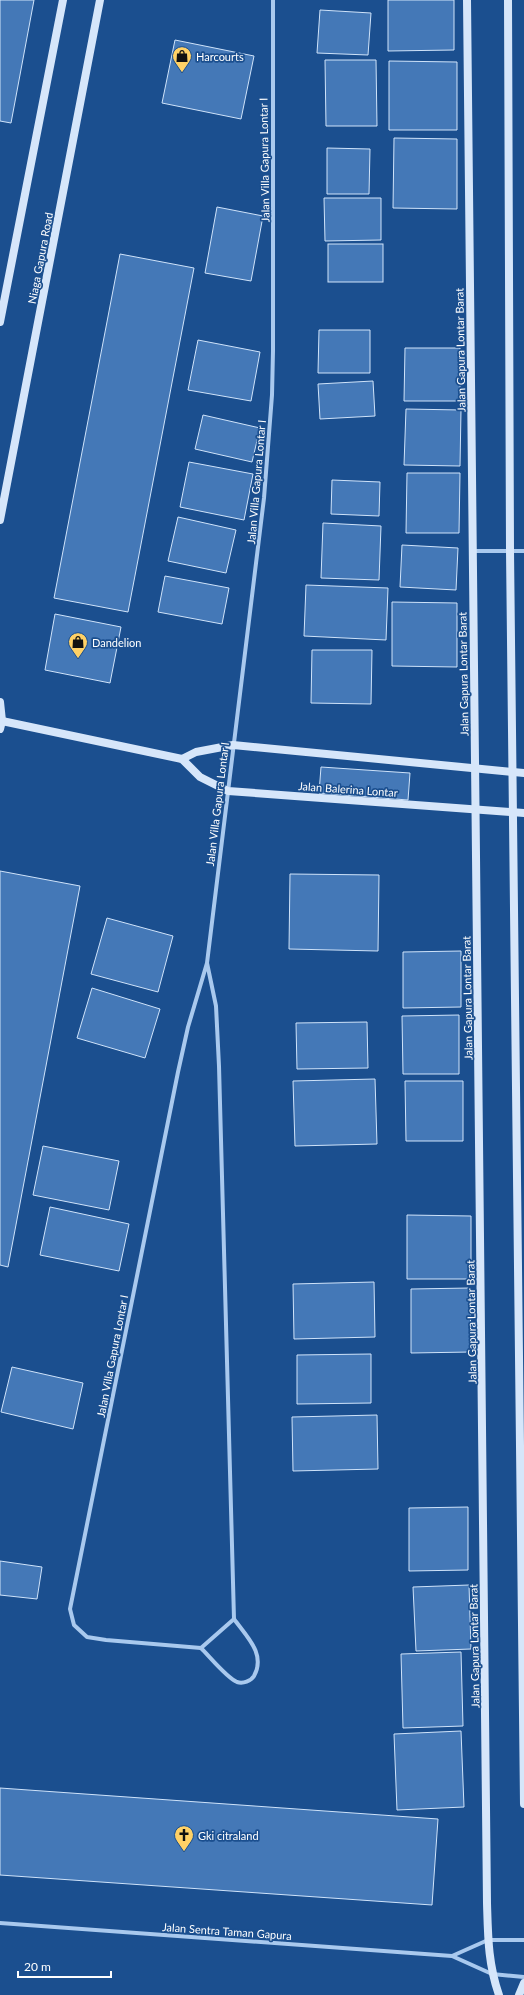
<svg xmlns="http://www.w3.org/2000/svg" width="524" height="1995" font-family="Lato,sans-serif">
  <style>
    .building { fill: #4478b7; stroke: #cfe3fa }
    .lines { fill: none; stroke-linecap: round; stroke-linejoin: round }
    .street { stroke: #a9c9ee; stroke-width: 4 }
    .secondary { stroke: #d6e6fa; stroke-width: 8 }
    .labels { text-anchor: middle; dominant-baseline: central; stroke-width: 3.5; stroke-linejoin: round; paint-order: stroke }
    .poi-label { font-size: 11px; fill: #fff; stroke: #1b4f8f; text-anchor: start }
    .street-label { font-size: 11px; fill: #fff; stroke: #1b4f8f }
  </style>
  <rect width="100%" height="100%" fill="#1b4f8f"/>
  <!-- building -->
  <g class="building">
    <path d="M 0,0 L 34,0 L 11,123 L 0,121 Z"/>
    <path d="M 388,0 L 454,0 L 454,50 L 388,51 Z"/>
    <path d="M 320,10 L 371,13 L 368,55 L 317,53 Z"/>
    <path d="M 175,40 L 254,56 L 241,119 L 162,103 Z"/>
    <path d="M 325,60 L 376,60 L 377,126 L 326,126 Z"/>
    <path d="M 389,61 L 457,62 L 457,130 L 389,130 Z"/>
    <path d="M 394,138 L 457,139 L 457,209 L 393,208 Z"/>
    <path d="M 327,148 L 370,149 L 369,194 L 327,194 Z"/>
    <path d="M 324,198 L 381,198 L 381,240 L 325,241 Z"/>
    <path d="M 217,207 L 263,216 L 251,281 L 205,273 Z"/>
    <rect x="328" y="244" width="55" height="38"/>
    <path d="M 120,254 L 194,268 L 128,612 L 54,598 Z"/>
    <path d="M 319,330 L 370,330 L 370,373 L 318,373 Z"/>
    <path d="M 198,340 L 260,352 L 251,401 L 188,390 Z"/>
    <path d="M 405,348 L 460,348 L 460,401 L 404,401 Z"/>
    <path d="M 373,381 L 375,416 L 320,419 L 318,384 Z"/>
    <path d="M 406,409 L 461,410 L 460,466 L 404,465 Z"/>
    <path d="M 203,415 L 260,428 L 252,462 L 195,449 Z"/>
    <path d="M 189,462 L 253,474 L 244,520 L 180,507 Z"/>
    <path d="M 407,473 L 460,473 L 459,533 L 406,533 Z"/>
    <path d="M 332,480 L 380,482 L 379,516 L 331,514 Z"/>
    <path d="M 178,517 L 236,530 L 226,573 L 168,561 Z"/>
    <path d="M 323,523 L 381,526 L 379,580 L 321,578 Z"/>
    <path d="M 402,545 L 458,548 L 456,590 L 400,587 Z"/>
    <path d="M 165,576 L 229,588 L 222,624 L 158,612 Z"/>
    <path d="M 306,585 L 388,588 L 386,640 L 304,636 Z"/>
    <path d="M 392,602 L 457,603 L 457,667 L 392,666 Z"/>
    <path d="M 55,614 L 121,627 L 110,683 L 45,670 Z"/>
    <path d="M 312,650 L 372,650 L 371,704 L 311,703 Z"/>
    <path d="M 321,767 L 410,773 L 408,800 L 319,793 Z"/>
    <path d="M 0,871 L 80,886 L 8,1267 L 0,1265 Z"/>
    <path d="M 290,874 L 379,875 L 378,951 L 289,949 Z"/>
    <path d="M 107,918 L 173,936 L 158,992 L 91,974 Z"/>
    <path d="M 461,951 L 461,1007 L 403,1008 L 403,952 Z"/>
    <path d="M 92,988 L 160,1009 L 145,1058 L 77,1038 Z"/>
    <path d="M 459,1015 L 459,1074 L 403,1074 L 402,1016 Z"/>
    <path d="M 367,1022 L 368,1068 L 297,1069 L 296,1023 Z"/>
    <path d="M 375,1079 L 377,1144 L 295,1146 L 293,1081 Z"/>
    <path d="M 405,1081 L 463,1081 L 463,1141 L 406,1141 Z"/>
    <path d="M 43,1146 L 119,1161 L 109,1210 L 33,1195 Z"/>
    <path d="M 50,1207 L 129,1224 L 119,1271 L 40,1255 Z"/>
    <path d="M 407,1215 L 471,1216 L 471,1279 L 407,1279 Z"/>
    <path d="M 374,1282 L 375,1337 L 294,1339 L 293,1284 Z"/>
    <path d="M 470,1288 L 471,1352 L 411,1353 L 411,1289 Z"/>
    <path d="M 371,1354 L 371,1403 L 297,1404 L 297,1355 Z"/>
    <path d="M 12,1367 L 83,1383 L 73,1429 L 1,1412 Z"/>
    <path d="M 377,1415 L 378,1469 L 293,1471 L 292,1417 Z"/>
    <path d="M 468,1507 L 468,1570 L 409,1571 L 409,1508 Z"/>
    <path d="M 0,1561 L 42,1567 L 37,1599 L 0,1595 Z"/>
    <path d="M 469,1585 L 471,1649 L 416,1651 L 413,1587 Z"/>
    <path d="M 461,1652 L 463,1726 L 403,1728 L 401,1654 Z"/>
    <path d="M 461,1731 L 464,1807 L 397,1810 L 394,1734 Z"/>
    <path d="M 0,1788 L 438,1819 L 432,1905 L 0,1875 Z"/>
  </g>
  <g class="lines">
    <!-- street -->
    <g class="street">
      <path d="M 473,551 L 524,551"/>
      <path d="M 207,963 L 216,1006 L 219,1066 L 234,1619 L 201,1648 L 106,1640 L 87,1637 L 74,1625 L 70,1609 L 178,1072 L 188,1027 L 207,963 L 264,498 L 272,395 L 273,351 L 273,0"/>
      <path d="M 201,1648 C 210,1657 227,1678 237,1682 C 243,1684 251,1681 254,1676 C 266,1654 247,1637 234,1619"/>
      <path d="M 0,1923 L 452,1956 L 492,1974 L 524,1977"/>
      <path d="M 452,1956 L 488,1940 L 524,1940"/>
    </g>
    <!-- secondary -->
    <g class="secondary">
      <path d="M 467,0 L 487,1903 C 488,1936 488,1964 499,1995"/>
      <path d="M 508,0 L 510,551 L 524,1804"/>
      <path d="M 0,322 L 63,0"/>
      <path d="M 0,520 L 100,0"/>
      <path d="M 0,702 L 2,721 L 0,729"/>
      <path d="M 2,721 L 182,759 L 200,777 L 228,791 L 524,813"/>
      <path d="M 182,759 L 196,752 L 233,745 L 524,773"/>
      <path d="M 519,1995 L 524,1983"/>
    </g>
  </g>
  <!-- icons -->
  <defs>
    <symbol id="shop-pin" viewBox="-11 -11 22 30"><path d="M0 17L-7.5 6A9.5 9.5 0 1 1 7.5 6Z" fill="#ffd166" stroke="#1b4f8f"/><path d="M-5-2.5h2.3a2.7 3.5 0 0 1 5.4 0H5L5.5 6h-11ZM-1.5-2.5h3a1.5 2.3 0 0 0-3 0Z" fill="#111"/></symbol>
    <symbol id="church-pin" viewBox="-11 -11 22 30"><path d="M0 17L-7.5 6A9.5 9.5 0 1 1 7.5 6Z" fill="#ffd166" stroke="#1b4f8f"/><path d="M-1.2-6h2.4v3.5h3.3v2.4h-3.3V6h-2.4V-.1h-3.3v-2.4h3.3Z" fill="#111"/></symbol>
  </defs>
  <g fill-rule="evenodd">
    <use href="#shop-pin" x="171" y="45" width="22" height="30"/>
    <use href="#shop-pin" x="67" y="631" width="22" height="30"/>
    <use href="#church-pin" x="173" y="1824" width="22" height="30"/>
  </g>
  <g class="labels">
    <!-- poi labels -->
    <g class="poi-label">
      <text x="196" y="56">Harcourts</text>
      <text x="92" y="642">Dandelion</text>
      <text x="198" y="1835">Gki citraland</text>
    </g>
    <!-- street labels -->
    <g class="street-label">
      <text transform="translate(264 160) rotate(-91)">Jalan Villa Gapura Lontar I</text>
      <text transform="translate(40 258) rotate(-79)">Niaga Gapura Road</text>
      <text transform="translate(460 350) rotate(-91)">Jalan Gapura Lontar Barat</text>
      <text transform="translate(256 482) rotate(-85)">Jalan Villa Gapura Lontar I</text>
      <text transform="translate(463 674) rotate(-91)">Jalan Gapura Lontar Barat</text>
      <text transform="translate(348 789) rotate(4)">Jalan Balerina Lontar</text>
      <text transform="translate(217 804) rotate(-83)">Jalan Villa Gapura Lontar I</text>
      <text transform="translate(467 998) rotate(-91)">Jalan Gapura Lontar Barat</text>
      <text transform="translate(471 1322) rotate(-91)">Jalan Gapura Lontar Barat</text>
      <text transform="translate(112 1356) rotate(-79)">Jalan Villa Gapura Lontar I</text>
      <text transform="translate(474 1646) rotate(-91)">Jalan Gapura Lontar Barat</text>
      <text transform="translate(227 1931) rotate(4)">Jalan Sentra Taman Gapura</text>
    </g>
  </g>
  <!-- scale -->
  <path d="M18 1971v6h93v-6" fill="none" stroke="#ffffff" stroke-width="2"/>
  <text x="24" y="1971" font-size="12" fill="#ffffff" stroke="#1b4f8f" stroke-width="3" paint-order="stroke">20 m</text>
</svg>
